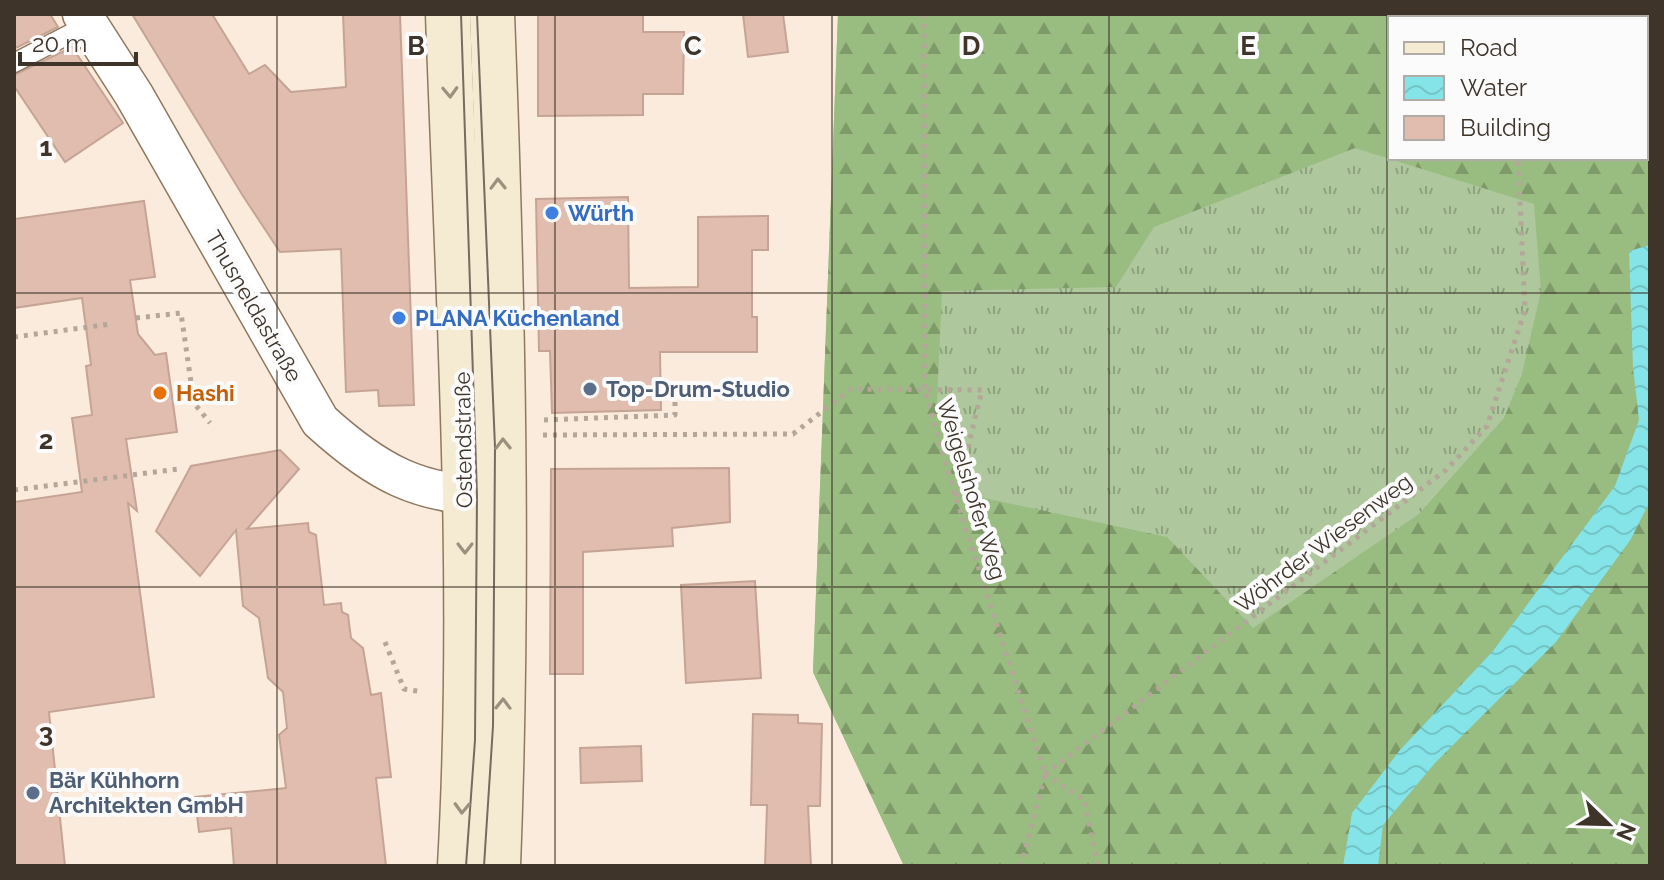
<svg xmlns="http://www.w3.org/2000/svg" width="1664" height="880" font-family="Raleway,sans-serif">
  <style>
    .grass { fill: url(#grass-tufts); fill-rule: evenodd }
    .forest { fill: url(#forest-firs); fill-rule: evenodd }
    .water { fill: url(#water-waves) }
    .building { fill: #e0bdae; stroke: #c5a495; stroke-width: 2 }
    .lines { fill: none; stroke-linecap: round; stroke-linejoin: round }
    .lane-casing { stroke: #8f7860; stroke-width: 21 }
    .street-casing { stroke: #8f7860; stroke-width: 41 }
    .secondary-casing { stroke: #8f7860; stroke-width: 47 }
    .path { stroke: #b4a699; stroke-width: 5; stroke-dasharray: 4 6; stroke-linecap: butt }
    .lane { stroke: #fff; stroke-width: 18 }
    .street { stroke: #fff; stroke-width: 38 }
    .secondary { stroke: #f5ebd2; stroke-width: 44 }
    .tram { stroke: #766b5f; stroke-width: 2 }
    .oneway { stroke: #9a907e }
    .grid { fill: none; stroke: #3e342a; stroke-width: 2; stroke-opacity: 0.55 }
    .shop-dot { fill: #3f7fe0; stroke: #fbfbfb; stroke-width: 3 }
    .service-dot { fill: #5c6f8a; stroke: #fbfbfb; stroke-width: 3 }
    .food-dot { fill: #e8710a; stroke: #fbfbfb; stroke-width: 3 }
    .labels { text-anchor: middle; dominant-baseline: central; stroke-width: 8; stroke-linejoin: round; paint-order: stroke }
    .shop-label { font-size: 22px; font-weight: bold; fill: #366cbe; stroke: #fbfbfb; text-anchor: start }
    .street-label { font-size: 22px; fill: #3e342a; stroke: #fbfbfb }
    .service-label { font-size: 22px; font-weight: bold; fill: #4e5e75; stroke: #fbfbfb; text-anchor: start }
    .food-label { font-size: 22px; font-weight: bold; fill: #c56008; stroke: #fbfbfb; text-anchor: start }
    .grid-label { font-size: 26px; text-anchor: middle; font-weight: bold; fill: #3e342a; stroke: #fbfbfb; stroke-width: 8; stroke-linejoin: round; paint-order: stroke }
  </style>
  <defs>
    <pattern id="grass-tufts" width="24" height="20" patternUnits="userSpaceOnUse" patternTransform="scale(2)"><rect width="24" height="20" fill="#aec79c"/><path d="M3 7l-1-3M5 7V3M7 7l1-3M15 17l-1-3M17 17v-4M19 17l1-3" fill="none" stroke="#8fa27f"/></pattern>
    <pattern id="forest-firs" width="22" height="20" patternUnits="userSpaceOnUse" patternTransform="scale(2)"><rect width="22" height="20" fill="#99bc80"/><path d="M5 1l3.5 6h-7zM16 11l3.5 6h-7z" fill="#7e9a69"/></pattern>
    <pattern id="water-waves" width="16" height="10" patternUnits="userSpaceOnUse" patternTransform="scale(2)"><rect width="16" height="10" fill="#84e4e8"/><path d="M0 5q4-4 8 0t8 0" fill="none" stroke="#73c4c7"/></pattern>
  </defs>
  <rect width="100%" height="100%" fill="#fbebdc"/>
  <!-- grass -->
  <path class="grass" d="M 838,14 L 1650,14 L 1650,866 L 904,866 L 813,672 ZM 1390,18 L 1646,18 L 1646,158 L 1390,158 Z"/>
  <!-- forest -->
  <path class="forest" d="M 838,14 L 1650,14 L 1650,866 L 904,866 L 813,672 ZM 1390,18 L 1646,18 L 1646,158 L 1390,158 ZM 1355,148 L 1534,204 L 1541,291 L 1522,374 L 1504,418 L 1419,514 L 1253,628 L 1167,537 L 970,495 L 937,402 L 942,291 L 1116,287 L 1154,227 Z"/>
  <!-- water -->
  <path class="water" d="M 1650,245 L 1650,501 L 1631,539 L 1556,642 L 1435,763 L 1383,825 L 1378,866 L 1343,866 L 1352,813 L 1400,750 L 1493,651 L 1615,486 L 1639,420 L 1633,368 L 1629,251 Z"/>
  <!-- building -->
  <g class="building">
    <path d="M 14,14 L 50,14 L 58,27 L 14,49 Z"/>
    <path d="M 132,14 L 212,14 L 249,74 L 265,65 L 291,92 L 346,87 L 343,14 L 400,14 L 414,405 L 379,406 L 378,390 L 346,392 L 341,249 L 280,252 L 243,196 Z"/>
    <path d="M 538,14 L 643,14 L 643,32 L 684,32 L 683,94 L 643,94 L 643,115 L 538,116 Z"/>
    <path d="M 743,14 L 783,14 L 788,52 L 748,57 Z"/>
    <path d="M 72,47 L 123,123 L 65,162 L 14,86 L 14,75 Z"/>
    <path d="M 628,197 L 629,288 L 698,287 L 698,217 L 768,216 L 768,250 L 752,250 L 752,317 L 757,317 L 757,352 L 660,352 L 661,410 L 552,413 L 550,351 L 539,351 L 536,199 Z"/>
    <path d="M 144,201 L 155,277 L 130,280 L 138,334 L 155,355 L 166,353 L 177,432 L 126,439 L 137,511 L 128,503 L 154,697 L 49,712 L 65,866 L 14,866 L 14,502 L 82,492 L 72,418 L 92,415 L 86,366 L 91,365 L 82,298 L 14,308 L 14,219 Z"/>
    <path d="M 280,450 L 299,469 L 247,529 L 308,523 L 309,532 L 316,535 L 324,605 L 341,603 L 342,612 L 348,615 L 351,638 L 363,648 L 371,695 L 381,693 L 391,777 L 376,778 L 386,866 L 234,866 L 231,828 L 199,832 L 195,797 L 286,788 L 279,735 L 287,728 L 283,692 L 268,678 L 259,618 L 243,606 L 236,530 L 200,576 L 156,531 L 191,466 Z"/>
    <path d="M 729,468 L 730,522 L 672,528 L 673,546 L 583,552 L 583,674 L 550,674 L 551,469 Z"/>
    <path d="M 755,581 L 761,678 L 686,683 L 681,585 Z"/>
    <path d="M 753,714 L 798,715 L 798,723 L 822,724 L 820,806 L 808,806 L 811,866 L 765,866 L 767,805 L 751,805 Z"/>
    <path d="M 641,746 L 642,781 L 581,783 L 580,748 Z"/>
  </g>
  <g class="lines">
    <defs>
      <path id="lane" d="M 14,63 L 89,24"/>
      <path id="street" d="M 82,14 L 134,95 L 320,421 C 376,472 419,496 496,496"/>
      <g id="secondary">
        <path d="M 448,14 C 458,298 476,582 460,866"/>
        <path d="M 492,14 C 503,298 509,582 498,866"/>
      </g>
    </defs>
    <!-- lane casing -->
    <use href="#lane" class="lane-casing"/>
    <!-- street casing -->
    <use href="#street" class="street-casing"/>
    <!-- secondary casing -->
    <use href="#secondary" class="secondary-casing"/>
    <!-- path -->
    <g class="path">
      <path d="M 924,14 L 925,390 L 956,498 L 1045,774 L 1021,866"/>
      <path d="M 1511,14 L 1511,18"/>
      <path d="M 136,318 L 181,313 L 194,403 L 210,423"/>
      <path d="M 14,337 L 111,324"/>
      <path d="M 544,420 L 675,415 L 675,388"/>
      <path d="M 543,435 L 793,434 L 851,389 L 982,390 L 956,497"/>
      <path d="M 14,490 L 179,469"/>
      <path d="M 385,642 L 404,689 L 423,692"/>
      <path d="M 1045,774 L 1446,470 L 1487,426 L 1525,310 L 1518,158"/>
      <path d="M 1045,774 L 1084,800 L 1098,866"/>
    </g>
    <!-- lane -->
    <use href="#lane" class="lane"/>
    <!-- street -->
    <use href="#street" class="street"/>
    <!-- secondary -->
    <use href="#secondary" class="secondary"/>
    <!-- tram -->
    <g class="tram">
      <path d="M 461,14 L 477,496 L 475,740 L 466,866"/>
      <path d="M 477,14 L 495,447 L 493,726 L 484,866"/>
    </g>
  </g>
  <!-- one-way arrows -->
  <defs><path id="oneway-chevron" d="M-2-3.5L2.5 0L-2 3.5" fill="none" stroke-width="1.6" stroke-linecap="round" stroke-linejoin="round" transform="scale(2)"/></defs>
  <g class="oneway">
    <use href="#oneway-chevron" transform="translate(450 92) rotate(88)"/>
    <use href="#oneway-chevron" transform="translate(498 184) rotate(-91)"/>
    <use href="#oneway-chevron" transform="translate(503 444) rotate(-91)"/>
    <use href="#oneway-chevron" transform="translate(465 548) rotate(90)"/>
    <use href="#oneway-chevron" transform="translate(503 704) rotate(-89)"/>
    <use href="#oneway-chevron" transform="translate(462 808) rotate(92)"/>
  </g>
  <!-- grid -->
  <path class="grid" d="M 277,14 L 277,866M 555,14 L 555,866M 832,14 L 832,866M 1109,14 L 1109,866M 1387,14 L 1387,866M 14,293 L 1650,293M 14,587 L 1650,587"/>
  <!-- markers -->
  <g class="shop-dot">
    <circle cx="552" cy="213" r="8"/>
    <circle cx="399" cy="318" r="8"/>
  </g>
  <g class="service-dot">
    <circle cx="590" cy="389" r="8"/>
    <circle cx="33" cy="793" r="8"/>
  </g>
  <circle class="food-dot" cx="160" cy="393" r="8"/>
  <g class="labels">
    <!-- shop labels -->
    <g class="shop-label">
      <text x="568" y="213">Würth</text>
      <text x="415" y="318">PLANA Küchenland</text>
    </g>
    <!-- street labels -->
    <g class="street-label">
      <text transform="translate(254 306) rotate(60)">Thusneldastraße</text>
      <text transform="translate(463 440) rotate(-91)">Ostendstraße</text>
      <text transform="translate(972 489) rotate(73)">Weigelshofer Weg</text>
      <text transform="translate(1323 543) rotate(-37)">Wöhrder Wiesenweg</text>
    </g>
    <!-- service labels -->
    <g class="service-label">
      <text x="606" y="389">Top-Drum-Studio</text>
      <text x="49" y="780">Bär Kühhorn<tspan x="49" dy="25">Architekten GmbH</tspan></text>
    </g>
    <!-- food labels -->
    <g class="food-label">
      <text x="176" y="393">Hashi</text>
    </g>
  </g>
  <g class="grid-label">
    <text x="416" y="55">B</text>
    <text x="693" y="55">C</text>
    <text x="971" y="55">D</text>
    <text x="1248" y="55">E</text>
    <text x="46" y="156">1</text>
    <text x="46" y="449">2</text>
    <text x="46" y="742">3</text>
  </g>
  <!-- border -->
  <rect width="1664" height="880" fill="none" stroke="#3e342a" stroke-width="32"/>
  <!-- legend -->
  <rect x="1388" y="16" width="260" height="144" fill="#fbfbfb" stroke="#afaba7" stroke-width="2"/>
  <rect x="1404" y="42" width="40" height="12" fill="#f5ebd2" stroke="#afaba7" stroke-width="2"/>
  <text x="1460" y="56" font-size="24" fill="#3e342a">Road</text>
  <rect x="1404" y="76" width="40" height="24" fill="url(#water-waves)" stroke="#afaba7" stroke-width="2"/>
  <text x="1460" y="96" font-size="24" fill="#3e342a">Water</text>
  <rect x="1404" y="116" width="40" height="24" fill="#e0bdae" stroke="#afaba7" stroke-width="2"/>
  <text x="1460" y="136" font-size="24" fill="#3e342a">Building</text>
  <!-- north arrow -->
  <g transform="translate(1608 824) rotate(113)" stroke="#fbfbfb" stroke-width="6" paint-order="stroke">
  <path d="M0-6L14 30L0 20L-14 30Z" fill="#3e342a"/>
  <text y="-12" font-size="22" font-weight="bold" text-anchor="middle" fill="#3e342a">N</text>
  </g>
  <!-- scale -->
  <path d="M20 52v12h116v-12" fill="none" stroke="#3e342a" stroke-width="4"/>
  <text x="32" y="52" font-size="24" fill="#3e342a" stroke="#fbfbfb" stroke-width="6" paint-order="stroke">20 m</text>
</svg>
